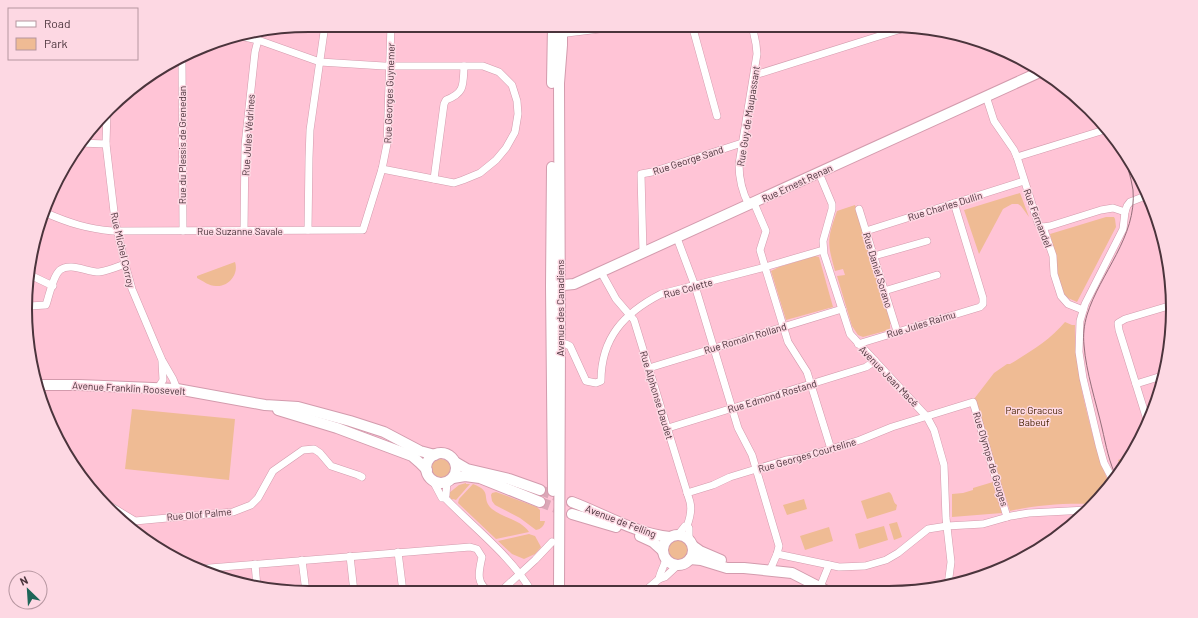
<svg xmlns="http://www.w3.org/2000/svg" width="1198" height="618" font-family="Barlow,sans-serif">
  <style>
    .green { fill: #efbb94 }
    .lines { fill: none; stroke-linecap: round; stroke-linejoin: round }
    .secondary-tunnel { stroke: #dba7b7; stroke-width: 10; stroke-dasharray: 10 5; stroke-linecap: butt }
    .street-casing { stroke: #d39bad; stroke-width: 8 }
    .secondary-casing { stroke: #d39bad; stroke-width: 12 }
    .street { stroke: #fff; stroke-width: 7 }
    .secondary { stroke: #fff; stroke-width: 10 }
    .tram { stroke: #946e7a; stroke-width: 1 }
    .labels { text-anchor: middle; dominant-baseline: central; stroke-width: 3; stroke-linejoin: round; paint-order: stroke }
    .street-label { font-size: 10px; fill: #4b343c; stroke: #fdd8e3 }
    .park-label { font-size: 10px; fill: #462200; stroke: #fdd8e3 }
    .rim { fill: none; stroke: #4b343c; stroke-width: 2 }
  </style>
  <rect width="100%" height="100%" fill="#ffc4d6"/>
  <!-- green -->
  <g class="green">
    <path d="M 1020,193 L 1029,217 L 1021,206 L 1018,204 L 1012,204 L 1003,209 L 979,254 L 964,210 Z"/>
    <path d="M 855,205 L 892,323 L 890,324 L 890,328 L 889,330 L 863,337 L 858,335 L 852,326 L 837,276 L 845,275 L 843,269 L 835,271 C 827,242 827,240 837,211 Z"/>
    <path d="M 1106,217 L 1114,217 L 1115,219 L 1116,227 L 1077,302 L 1068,298 L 1064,294 L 1057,273 L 1055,254 L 1050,234 Z"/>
    <path d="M 815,256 L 819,257 L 833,307 L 786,320 L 771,271 L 779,267 Z"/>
    <path d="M 235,262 C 239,274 229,287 216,286 C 209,286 203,281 197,278 L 197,276 Z"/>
    <path d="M 1065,322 L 1072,325 L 1075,325 C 1074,355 1080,384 1087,413 C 1093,438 1100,462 1110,486 L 1092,504 C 1065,503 1036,505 1010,511 L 974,399 L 994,373 L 1007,364 L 1010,364 C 1030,352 1050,340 1065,322 Z"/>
    <path d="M 132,409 L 235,419 L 229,480 L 125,469 Z"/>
    <path d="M 1131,455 L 1122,470 L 1118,460 Z"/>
    <circle cx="441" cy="469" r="10"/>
    <path d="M 993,482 L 995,483 L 1002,513 L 952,517 L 952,494 L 963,493 L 973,490 L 973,488 Z"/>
    <path d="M 466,483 L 466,484 L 470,484 L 456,500 L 453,499 L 451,500 L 449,493 L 459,485 Z"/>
    <path d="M 473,484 C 494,492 480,498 492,509 C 503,518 522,520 529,532 L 496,539 L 458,503 L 459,499 Z"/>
    <path d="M 496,492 L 537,507 L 540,510 L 540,521 L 545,521 C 544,526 541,529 536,530 L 520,518 L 495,505 L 492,501 L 491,495 L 492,493 Z"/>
    <path d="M 889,492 C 894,495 892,502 897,505 L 896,510 L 867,519 L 861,501 Z"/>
    <path d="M 804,499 L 807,509 L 787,515 L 783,505 Z"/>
    <path d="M 897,522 L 902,537 L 894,540 L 889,524 Z"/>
    <path d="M 884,526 L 888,540 L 859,549 L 855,534 Z"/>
    <path d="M 829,527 L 833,541 L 805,550 L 800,536 Z"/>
    <path d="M 529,534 L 535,536 L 541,547 L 535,554 L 524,559 L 512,554 L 498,541 Z"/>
    <circle cx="678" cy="550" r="11"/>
  </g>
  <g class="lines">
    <!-- secondary-tunnel -->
    <g class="secondary-tunnel">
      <path d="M 540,490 L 572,502"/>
      <path d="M 540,502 L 572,514"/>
    </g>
    <defs>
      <g id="street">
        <path d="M 692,25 L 717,116"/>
        <path d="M 559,34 L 632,25"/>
        <path d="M 240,36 L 258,40 L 320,62 L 384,66 L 483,66 L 499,72 L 512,85 L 517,101 L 518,114 L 515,132 L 506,148 L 496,160 L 480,173 L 463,180 L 454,183 L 382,169"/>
        <path d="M 182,59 L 183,231"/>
        <path d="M 755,75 L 911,26"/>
        <path d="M 986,96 L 994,121 L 1014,150 L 1017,157 L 1038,223 L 1041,227 L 1043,227 L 1053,256 L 1054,274 L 1061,296 L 1068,304 L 1083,310"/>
        <path d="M 107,111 L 106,144 L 113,203 L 115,221 L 125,264 L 132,289 L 156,346 L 162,360 L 173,379 L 177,389"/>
        <path d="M 80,143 L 106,144"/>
        <path d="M 1017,157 L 1101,131 L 1106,127"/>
        <path d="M 819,173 L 832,204 L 832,209 L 823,241 L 824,254 L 850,334 L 927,417 L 934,430 L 944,465 L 946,518 L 951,562 L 948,585"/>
        <path d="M 434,179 L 444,104 L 446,100 C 465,93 463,85 464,66"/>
        <path d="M 754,203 L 766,231 L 760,250 L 765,267 L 788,342 L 807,372 L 831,449"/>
        <path d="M 749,205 C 742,192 739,179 739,164 L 757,54 L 756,44 L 752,25"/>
        <path d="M 859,209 L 897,331"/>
        <path d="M 46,213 C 69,223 88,229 113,231 L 363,230 L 382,169 L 387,144 L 391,25"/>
        <path d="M 1043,227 L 1050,226 L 1101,210 L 1113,208 L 1125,212"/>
        <path d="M 308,230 L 309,158 L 310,130 L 325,25"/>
        <path d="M 244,231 L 245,145 L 255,52 L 258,40"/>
        <path d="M 866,231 L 1024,181"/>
        <path d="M 677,238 L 695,286 L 738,428 L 752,455 L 779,546 L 777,554 L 770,570"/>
        <path d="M 643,253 L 641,174 L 652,172 L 742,143"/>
        <path d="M 874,256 L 927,241"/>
        <path d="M 601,272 L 616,299 L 634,320 L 690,502 C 692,510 690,518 687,526 L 685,526 L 678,535"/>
        <path d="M 30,275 L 53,286"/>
        <path d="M 884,291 L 937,275"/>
        <path d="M 29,306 L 46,305 C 49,296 53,276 60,270 C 70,262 87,272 99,272 C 108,271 117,267 125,264"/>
        <path d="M 560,343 L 566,344 L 570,346 L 586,381 L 596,383 L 601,381 C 601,338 624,313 661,294 L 765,267 L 823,250"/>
        <path d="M 858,344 L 980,307 L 983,304 L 983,298 L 954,203"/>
        <path d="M 649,368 L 842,309"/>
        <path d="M 1136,384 L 1165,375"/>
        <path d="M 158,388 L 163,380 L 162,362"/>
        <path d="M 1148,423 L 1119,330 L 1118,323 L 1125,319 L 1172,305"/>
        <path d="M 668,428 L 866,367 L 875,361"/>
        <path d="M 433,481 L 442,498 L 445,498 C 475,529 510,555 532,592"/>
        <path d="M 1114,482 L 1104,463 L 1099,445 L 1083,378 L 1079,352 L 1080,321 L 1085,304 L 1123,229 L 1125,212 L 1127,206 L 1130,202 L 1148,195"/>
        <path d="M 687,493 L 713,485 L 730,477 L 786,460 L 801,458 L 860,440 L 892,427 L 973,402 L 1007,517"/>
        <path d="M 445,498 L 446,495 L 447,482"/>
        <path d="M 102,501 L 135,521 L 233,512 L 251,505 L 258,498 L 273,471 L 303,450 L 314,449 L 320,453 L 331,466 L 358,475 L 362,477"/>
        <path d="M 687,526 L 689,528 L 689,539"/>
        <path d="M 398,552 L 403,592"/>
        <path d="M 777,554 L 839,567 L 865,566 L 886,560 L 898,553 L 928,529 L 947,526 L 983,524 L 1011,516 L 1029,513 L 1087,510"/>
        <path d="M 350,556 L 354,592"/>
        <path d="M 302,560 L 306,592"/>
        <path d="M 255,564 L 257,587"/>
        <path d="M 197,569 L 470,547 L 477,549 L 482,557 C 479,571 475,583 490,592"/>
        <path d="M 659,579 C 660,572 665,565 666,558"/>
        <path d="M 820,587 L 829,565"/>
        <path d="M 645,591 L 659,579 L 665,577 L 678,565"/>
        <path d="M 500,592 L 535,560 L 552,542"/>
      </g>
      <g id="secondary">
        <path d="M 552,83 L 553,25"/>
        <path d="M 552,167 L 551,286 L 553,491"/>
        <path d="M 553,286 L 574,284 L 1042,71"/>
        <path d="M 39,385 L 79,385 L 177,389 L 265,405 L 298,407 L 350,421 L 384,432 L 420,451 L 435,455"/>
        <path d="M 278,410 L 337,428 L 412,456 L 420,463 L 427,470"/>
        <circle cx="441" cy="468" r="15"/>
        <path d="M 455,462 L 467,469 L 509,479 L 540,490"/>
        <path d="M 453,478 L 465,476 L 480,478 L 540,502"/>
        <path d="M 572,502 C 604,514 636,534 670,537"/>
        <path d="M 572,514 L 616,527"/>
        <circle cx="678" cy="550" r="15"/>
        <path d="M 640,536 L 653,542 L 663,551"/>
        <path d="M 693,546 L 700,551 L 721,560"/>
        <path d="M 690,559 L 701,560 L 727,568 L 744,568 L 792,573 L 827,591"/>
        <path d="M 559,592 L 560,343 L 559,83 L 562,45 L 562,25"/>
      </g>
    </defs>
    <!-- street casing -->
    <use href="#street" class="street-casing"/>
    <!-- secondary casing -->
    <use href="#secondary" class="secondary-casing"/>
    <!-- street -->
    <use href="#street" class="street"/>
    <!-- secondary -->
    <use href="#secondary" class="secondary"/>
    <!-- tram -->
    <path class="tram" d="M 1117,478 C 1109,463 1106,445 1102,428 C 1096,402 1086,372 1084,345 C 1083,335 1084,325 1087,315 C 1100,273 1137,237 1133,190 C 1131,176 1126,163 1122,149"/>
  </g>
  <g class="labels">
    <!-- street labels -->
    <g class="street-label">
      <text transform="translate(389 93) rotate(-88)">Rue Georges Guynemer</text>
      <text transform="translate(748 116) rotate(-81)">Rue Guy de Maupassant</text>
      <text transform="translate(248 135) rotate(-86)">Rue Jules Védrines</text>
      <text transform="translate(182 145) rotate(-90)">Rue du Plessis de Grenedan</text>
      <text transform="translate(688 160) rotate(-18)">Rue George Sand</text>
      <text transform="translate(797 183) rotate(-25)">Rue Ernest Renan</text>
      <text transform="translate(945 206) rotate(-17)">Rue Charles Dullin</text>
      <text transform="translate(1038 218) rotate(69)">Rue Fernandel</text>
      <text x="240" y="231">Rue Suzanne Savale</text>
      <text transform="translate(123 250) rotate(77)">Rue Michel Corroy</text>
      <text transform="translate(878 270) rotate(73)">Rue Daniel Sorano</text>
      <text transform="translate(688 288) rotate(-15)">Rue Colette</text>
      <text transform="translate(560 308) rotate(-90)">Avenue des Canadiens</text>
      <text transform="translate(921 324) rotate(-17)">Rue Jules Raimu</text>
      <text transform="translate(745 338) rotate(-17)">Rue Romain Rolland</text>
      <text transform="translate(889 376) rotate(46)">Avenue Jean Macé</text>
      <text transform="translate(129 388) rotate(3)">Avenue Franklin Roosevelt</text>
      <text transform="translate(657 395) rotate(73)">Rue Alphonse Daudet</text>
      <text transform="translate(772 396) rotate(-17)">Rue Edmond Rostand</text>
      <text transform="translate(807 455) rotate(-16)">Rue Georges Courteline</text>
      <text transform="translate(991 459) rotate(73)">Rue Olympe de Gouges</text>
      <text transform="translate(199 514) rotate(-5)">Rue Olof Palme</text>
      <text transform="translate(621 521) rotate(21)">Avenue de Felling</text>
    </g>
    <!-- park labels -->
    <g class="park-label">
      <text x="1034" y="410">Parc Graccus<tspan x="1034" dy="12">Babeuf</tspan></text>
    </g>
  </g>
  <!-- crop -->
  <path d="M0 0H1198V618H0ZM309 32H889A277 277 0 0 1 1166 309V309A277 277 0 0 1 889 586H309A277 277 0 0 1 32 309V309A277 277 0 0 1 309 32Z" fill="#fdd8e3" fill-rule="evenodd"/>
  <path class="rim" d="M309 32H889A277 277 0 0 1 1166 309V309A277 277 0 0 1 889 586H309A277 277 0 0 1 32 309V309A277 277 0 0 1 309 32Z"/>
  <!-- legend -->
  <rect x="8" y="8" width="130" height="52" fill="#fdd8e3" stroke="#b696a0"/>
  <rect x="16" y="21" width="20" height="6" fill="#ffffff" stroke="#b696a0"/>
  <text x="44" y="28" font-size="12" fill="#4b343c">Road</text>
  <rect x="16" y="38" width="20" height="12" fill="#efbb94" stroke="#b696a0"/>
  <text x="44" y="48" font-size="12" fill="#4b343c">Park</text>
  <!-- north arrow -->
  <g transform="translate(28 590) rotate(335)"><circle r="19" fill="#fdd8e3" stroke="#b696a0"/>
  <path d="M0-3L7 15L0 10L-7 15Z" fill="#1f6558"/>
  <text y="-6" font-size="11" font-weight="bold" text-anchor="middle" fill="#4b343c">N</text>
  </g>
</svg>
